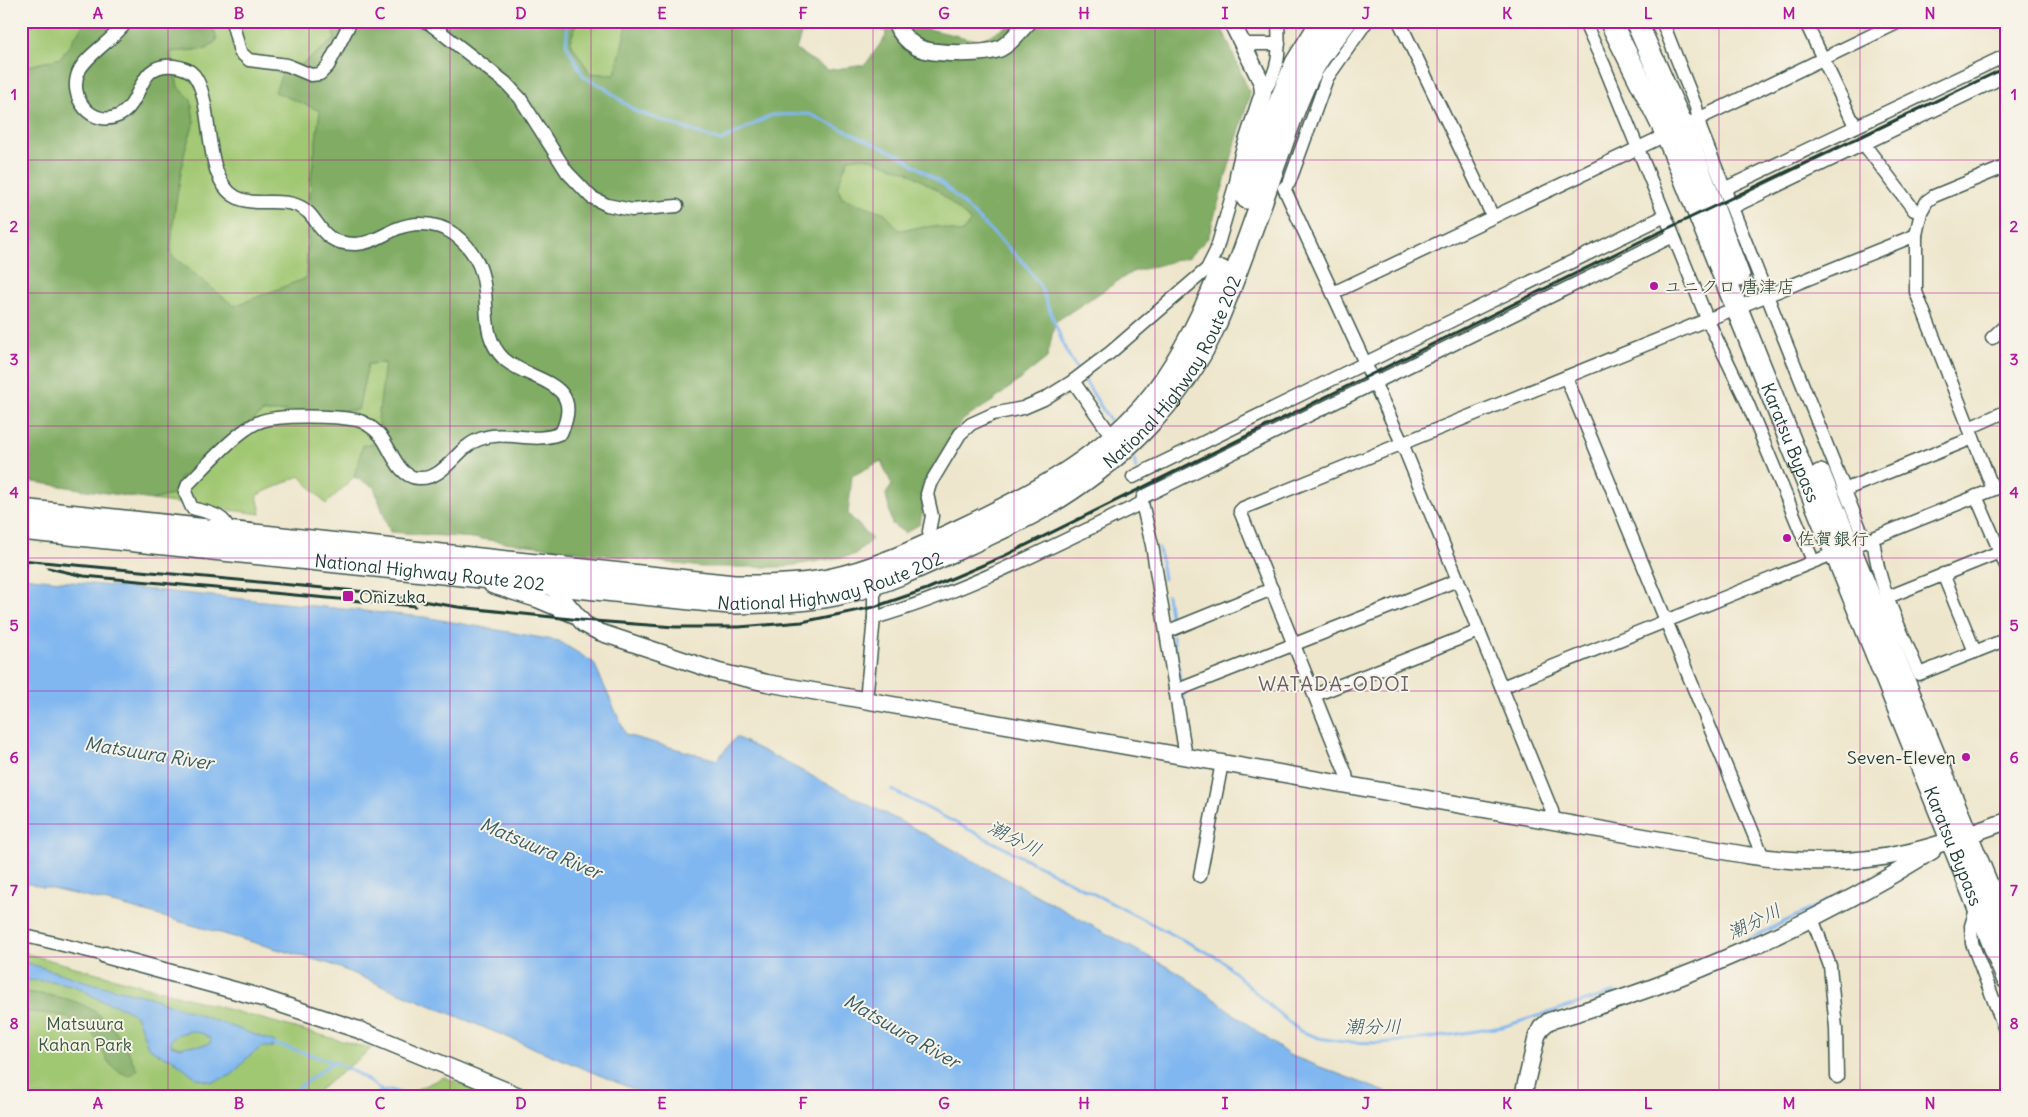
<svg xmlns="http://www.w3.org/2000/svg" width="2028" height="1117" font-family="Delius,'Klee One',sans-serif">
  <style>
    .green { fill: #a0c772; stroke: #608253 }
    .forest { fill: #80ac64; stroke: #50744c; fill-rule: evenodd }
    .water { fill: #80b7f0; stroke: #507a92; fill-rule: evenodd }
    .lines { fill: none; stroke-linecap: round; stroke-linejoin: round }
    .stream { stroke: #80b7f0; stroke-width: 3 }
    .minor-casing { stroke: #3e564b; stroke-width: 15 }
    .tertiary-casing { stroke: #3e564b; stroke-width: 19 }
    .trunk-casing { stroke: #3e564b; stroke-width: 24 }
    .minor { stroke: #fff; stroke-width: 12 }
    .tertiary { stroke: #fff; stroke-width: 16 }
    .trunk { stroke: #fff; stroke-width: 21 }
    .rail { stroke: #1f3d34; stroke-width: 3 }
    .grid { fill: none; stroke: #b5179e; stroke-width: 1; stroke-opacity: 0.55 }
    .poi-dot { fill: #b5179e; stroke: #f7f3e8; stroke-width: 2 }
    .labels { text-anchor: middle; dominant-baseline: central; stroke-width: 4; stroke-linejoin: round; paint-order: stroke }
    .poi-label { font-size: 18px; fill: #1f3d34; stroke: #f7f3e8; text-anchor: start }
    .street-label { font-size: 18px; fill: #1f3d34; stroke: #f7f3e8 }
    .park-label { font-size: 18px; fill: #395940; stroke: #f7f3e8 }
    .water-label { font-size: 19px; font-style: italic; fill: #375c63; stroke: #f7f3e8 }
    .quarter-label { font-size: 20px; letter-spacing: 1px; fill: #656167; stroke: #f7f3e8 }
    .neatline { fill: none; stroke: #b5179e; stroke-width: 2 }
    .grid-label { font-size: 16px; text-anchor: middle; font-weight: bold; fill: #b5179e }
  </style>
  <rect width="100%" height="100%" fill="#f7f3e8"/>
  <filter id="ink" filterUnits="userSpaceOnUse"><feTurbulence type="fractalNoise" baseFrequency=".02" numOctaves="2"/><feDisplacementMap in="SourceGraphic" scale="10" xChannelSelector="R" yChannelSelector="G"/><feConvolveMatrix kernelMatrix="1 2 1 2 8 2 1 2 1" color-interpolation-filters="sRGB"/></filter>
  <filter id="wash" filterUnits="userSpaceOnUse"><feTurbulence type="fractalNoise" baseFrequency=".0096" numOctaves="4" result="noise"/><feDisplacementMap in="SourceGraphic" scale="20" xChannelSelector="R" yChannelSelector="G"/><feGaussianBlur stdDeviation="1.12" result="paint"/><feColorMatrix in="noise" values="0 0 0 0 0 0 0 0 0 0 0 0 0 0 0 0 0 1.4 0 .05"/><feComposite in="paint" operator="in"/></filter>
  <g filter="url(#wash)">
    <rect width="100%" height="100%" fill="#eee6cc"/>
    <!-- green -->
    <g class="green">
      <path d="M 35,21 L 81,21 L 83,25 L 61,58 L 21,68 L 21,27 Z"/>
      <path d="M 211,21 L 329,21 L 335,39 L 301,65 L 320,111 L 311,178 L 306,278 L 234,307 L 170,254 L 175,207 L 185,150 L 194,122 L 191,99 L 178,87 L 170,52 L 207,49 L 217,40 Z"/>
      <path d="M 577,21 L 628,21 L 615,75 L 590,73 L 570,42 Z"/>
      <path d="M 865,157 L 908,172 L 937,190 L 971,221 L 962,233 L 935,226 L 898,230 L 885,213 L 842,198 L 837,187 L 848,159 Z"/>
      <path d="M 385,363 L 378,421 L 387,442 L 363,446 L 354,477 L 326,504 L 300,476 L 257,495 L 261,514 L 152,500 L 175,494 L 180,478 L 263,412 L 358,410 L 368,364 Z"/>
      <path d="M 21,952 L 371,1049 L 312,1096 L 21,1096 Z"/>
      <path d="M 444,1077 L 490,1096 L 402,1096 Z"/>
    </g>
    <!-- forest -->
    <g class="forest">
      <path d="M 81,21 L 211,21 L 217,40 L 207,49 L 170,52 L 178,87 L 191,99 L 194,123 L 185,150 L 175,207 L 170,254 L 234,306 L 306,278 L 311,178 L 320,111 L 275,92 L 285,65 L 301,65 L 335,39 L 329,21 L 577,21 L 570,42 L 590,73 L 615,75 L 628,21 L 805,21 L 796,50 L 828,70 L 865,65 L 886,36 L 884,21 L 915,21 L 916,26 L 979,41 L 1018,21 L 1219,21 L 1250,94 L 1208,238 L 1189,257 L 1132,272 L 1055,322 L 1047,358 L 994,400 L 963,420 L 922,485 L 923,508 L 920,524 L 905,533 L 892,524 L 886,494 L 892,485 L 881,461 L 852,476 L 848,514 L 872,539 L 854,555 L 783,567 L 701,567 L 473,538 L 390,532 L 374,487 L 354,477 L 363,445 L 387,442 L 378,421 L 385,363 L 368,364 L 358,410 L 263,412 L 180,478 L 175,494 L 152,500 L 21,480 L 21,68 L 61,58 L 83,25 ZM 865,157 L 908,172 L 937,190 L 971,221 L 962,233 L 935,226 L 899,230 L 885,213 L 842,198 L 837,187 L 848,159 Z"/>
      <path d="M 21,992 C 85,997 110,1010 137,1070 L 129,1076 C 102,1065 109,1057 94,1036 C 79,1015 45,1012 21,1012 Z"/>
    </g>
    <!-- water -->
    <g class="water">
      <path d="M 21,577 L 424,617 L 559,641 L 594,663 L 626,735 L 717,760 L 736,737 L 925,834 L 1182,975 L 1289,1055 L 1396,1096 L 650,1096 L 330,964 L 121,905 L 21,882 Z"/>
      <path d="M 21,961 L 94,984 L 149,997 L 275,1042 L 273,1047 L 262,1047 L 248,1057 L 232,1075 L 213,1082 L 198,1079 L 172,1059 L 160,1055 L 148,1047 L 137,1017 L 126,1009 L 100,1000 L 75,986 L 51,981 L 21,980 ZM 192,1031 L 204,1034 L 211,1039 L 210,1043 C 200,1048 191,1043 181,1048 L 171,1045 L 171,1040 L 179,1034 Z"/>
    </g>
    <g class="lines">
      <!-- stream -->
      <g class="stream">
        <path d="M 568,21 L 566,44 L 584,77 L 602,86 L 635,111 L 721,141 L 772,115 L 809,114 L 901,156 L 944,185 L 1025,264 L 1040,286 L 1066,351 L 1077,369"/>
        <path d="M 1084,379 L 1110,421"/>
        <path d="M 1134,459 L 1136,469"/>
        <path d="M 1148,501 L 1151,515"/>
        <path d="M 1159,548 L 1164,579"/>
        <path d="M 1167,595 L 1171,623"/>
        <path d="M 1173,636 L 1180,681"/>
        <path d="M 1183,695 L 1190,741"/>
        <path d="M 892,790 L 1220,959 L 1271,1007 L 1300,1031 L 1319,1038 L 1344,1042 L 1380,1043 L 1431,1038 L 1502,1027 L 1615,992"/>
        <path d="M 1739,944 L 1835,897"/>
        <path d="M 270,1043 C 311,1055 351,1063 383,1092"/>
        <path d="M 288,1096 L 334,1061"/>
        <path d="M 368,1096 L 391,1090 L 407,1096"/>
      </g>
    </g>
  </g>
  <g filter="url(#ink)">
    <g class="lines">
      <defs>
        <g id="minor">
          <path d="M 127,21 C 114,40 87,54 79,71 C 67,97 92,129 120,115 C 144,102 136,62 174,66 C 181,67 189,69 194,75 C 215,102 201,178 236,197 C 254,207 277,198 296,205 C 322,214 315,244 355,244 C 370,244 383,235 396,229 C 418,220 444,223 461,240 C 504,280 470,326 504,359 C 529,382 587,380 561,433 C 533,445 507,429 480,439 C 456,447 446,480 418,478 C 397,477 391,447 379,434 C 373,428 365,422 357,420 C 336,416 278,414 259,422 C 238,430 205,467 188,484 L 185,492 L 192,508 C 209,513 225,514 230,532"/>
          <path d="M 232,21 L 240,52 L 249,60 L 287,65 L 311,75 L 320,74 L 328,66 L 351,21"/>
          <path d="M 423,21 L 429,23 L 506,83 L 520,98 L 567,172 L 591,197 L 607,205 L 632,210 L 677,206"/>
          <path d="M 1367,21 L 1327,78 L 1289,183 L 1284,188 L 1402,443 L 1552,811 L 1554,821"/>
          <path d="M 1399,21 L 1493,217"/>
          <path d="M 1584,21 L 1604,65 L 1708,321 L 1747,402 L 1813,561"/>
          <path d="M 1662,21 L 1696,107 L 1701,130 L 1865,541 L 1874,545 C 1879,589 1903,633 1919,674 L 2007,639"/>
          <path d="M 1805,21 L 1855,126"/>
          <path d="M 1242,44 L 1279,44"/>
          <path d="M 1263,93 C 1281,67 1279,51 1278,21"/>
          <path d="M 1692,122 L 1901,21"/>
          <path d="M 1863,143 L 1914,210 L 1921,212"/>
          <path d="M 1726,188 L 2007,55"/>
          <path d="M 1733,207 L 2007,75"/>
          <path d="M 1333,293 L 1672,132"/>
          <path d="M 1992,338 L 2007,324"/>
          <path d="M 1566,377 L 1763,857"/>
          <path d="M 1073,381 L 1113,438"/>
          <path d="M 1969,428 L 2007,411"/>
          <path d="M 1133,477 L 1665,216"/>
          <path d="M 1993,489 L 1916,292 L 1916,235 L 1921,212 L 1927,201 L 1934,196 L 2007,166"/>
          <path d="M 1844,490 L 1973,438"/>
          <path d="M 1976,496 L 2007,568"/>
          <path d="M 1861,543 L 2007,484"/>
          <path d="M 931,544 L 929,531 L 932,516 L 927,494 L 930,484 L 960,434 L 971,424 L 993,414 L 1023,408 L 1044,399 L 1073,381 L 1111,352 L 1207,269 L 1216,251 L 1238,175"/>
          <path d="M 1943,574 L 1975,652"/>
          <path d="M 1888,597 L 2007,549"/>
          <path d="M 874,618 C 968,591 1054,545 1142,503"/>
          <path d="M 1166,632 L 1272,589"/>
          <path d="M 1502,687 L 1840,551"/>
          <path d="M 1175,691 L 1458,580"/>
          <path d="M 1315,695 L 1479,631"/>
          <path d="M 866,700 L 874,618 L 874,580"/>
          <path d="M 1186,757 L 1152,545 L 1142,503 L 1143,497 L 1673,236"/>
          <path d="M 1348,785 L 1346,774 L 1240,511 L 1243,508 L 1916,235"/>
          <path d="M 1200,876 L 1222,763"/>
          <path d="M 1977,906 L 1971,926 L 1972,943 L 2007,1035"/>
          <path d="M 1812,918 L 1830,966 L 1836,1028 L 1837,1077"/>
          <path d="M 21,935 L 105,955"/>
        </g>
        <g id="tertiary">
          <path d="M 895,21 C 899,32 907,41 917,47 C 932,55 986,55 1001,48 C 1012,42 1020,30 1029,21"/>
          <path d="M 1231,21 L 1262,83 L 1263,93 L 1243,154 L 1238,175 L 1253,180"/>
          <path d="M 544,581 L 551,585 L 584,624 L 599,632 L 719,672 L 767,683 L 1746,855 C 1799,863 1852,865 1905,853 C 1939,846 1973,833 2007,821"/>
          <path d="M 492,585 L 537,599 L 575,615"/>
          <path d="M 105,955 L 259,997 L 359,1030 L 519,1096"/>
          <path d="M 1523,1096 L 1537,1036 L 1541,1028 L 1549,1021 C 1681,984 1815,924 1932,851"/>
        </g>
        <g id="trunk">
          <path id="s1" d="M 1610,21 L 1667,135 L 2007,978"/>
          <path d="M 1636,21 L 1683,127 L 1739,276"/>
          <path d="M 1247,198 L 1276,111 L 1296,63 L 1322,21"/>
          <path d="M 1820,475 L 2007,933"/>
          <path d="M 21,510 L 734,586 C 765,586 797,586 828,580 C 873,571 917,550 958,531 C 1028,498 1093,465 1145,406 C 1178,367 1202,318 1221,271"/>
          <path id="s2" d="M 21,529 L 729,603 C 764,602 800,602 835,595 C 881,585 925,564 968,544 C 993,532 1019,521 1043,507 C 1115,465 1181,403 1215,325 C 1240,267 1259,207 1281,147 C 1291,118 1302,85 1319,58 C 1327,46 1337,34 1346,21"/>
        </g>
      </defs>
      <!-- minor casing -->
      <use href="#minor" class="minor-casing"/>
      <!-- tertiary casing -->
      <use href="#tertiary" class="tertiary-casing"/>
      <!-- trunk casing -->
      <use href="#trunk" class="trunk-casing"/>
      <!-- minor -->
      <use href="#minor" class="minor"/>
      <!-- tertiary -->
      <use href="#tertiary" class="tertiary"/>
      <!-- trunk -->
      <use href="#trunk" class="trunk"/>
      <!-- rail -->
      <g class="rail">
        <path d="M 21,560 L 367,592 L 458,607 L 581,620 L 675,627 L 739,627 L 802,622 L 874,607 L 927,589 L 1002,557 L 1639,242 L 2007,67"/>
        <path d="M 48,568 L 84,576 L 415,606"/>
      </g>
    </g>
  </g>
  <!-- grid -->
  <path class="grid" d="M 168,21 L 168,1096M 309,21 L 309,1096M 450,21 L 450,1096M 591,21 L 591,1096M 732,21 L 732,1096M 873,21 L 873,1096M 1014,21 L 1014,1096M 1155,21 L 1155,1096M 1296,21 L 1296,1096M 1437,21 L 1437,1096M 1578,21 L 1578,1096M 1719,21 L 1719,1096M 1860,21 L 1860,1096M 21,160 L 2007,160M 21,293 L 2007,293M 21,426 L 2007,426M 21,558 L 2007,558M 21,691 L 2007,691M 21,824 L 2007,824M 21,957 L 2007,957"/>
  <!-- markers -->
  <g class="poi-dot">
    <circle cx="1654" cy="286" r="5"/>
    <circle cx="1787" cy="538" r="5"/>
    <rect x="342" y="590" width="12" height="12" rx="2.5"/>
    <circle cx="1966" cy="757" r="5"/>
  </g>
  <g class="labels">
    <!-- poi labels -->
    <g class="poi-label">
      <text x="1664" y="286">ユニクロ 唐津店</text>
      <text x="1797" y="538">佐賀銀行</text>
      <text x="359" y="596">Onizuka</text>
      <text x="1956" y="757" text-anchor="end">Seven-Eleven</text>
    </g>
    <!-- street labels -->
    <g class="street-label">
      <text stroke="none"><textPath href="#s2" startOffset="1236">National Highway Route 202</textPath></text>
      <text stroke="none"><textPath href="#s1" startOffset="459">Karatsu Bypass</textPath></text>
      <text stroke="none"><textPath href="#s2" startOffset="411">National Highway Route 202</textPath></text>
      <text stroke="none"><textPath href="#s2" startOffset="816">National Highway Route 202</textPath></text>
      <text stroke="none"><textPath href="#s1" startOffset="894">Karatsu Bypass</textPath></text>
    </g>
    <!-- park labels -->
    <g class="park-label">
      <text x="85" y="1023">Matsuura<tspan x="85" dy="21">Kahan Park</tspan></text>
    </g>
    <!-- water labels -->
    <g class="water-label">
      <text transform="translate(149 753) rotate(9)">Matsuura River</text>
      <text transform="translate(1015 838) rotate(27)">潮分川</text>
      <text transform="translate(541 848) rotate(23)">Matsuura River</text>
      <text transform="translate(1754 921) rotate(-26)">潮分川</text>
      <text x="1373" y="1026">潮分川</text>
      <text transform="translate(902 1031) rotate(30)">Matsuura River</text>
    </g>
    <!-- quarter labels -->
    <g class="quarter-label">
      <text x="1334" y="683">WATADA-ODOI</text>
    </g>
  </g>
  <!-- margin -->
  <rect width="2028" height="1117" fill="none" stroke="#f7f3e8" stroke-width="55"/>
  <rect x="28" y="28" width="1972" height="1062" class="neatline"/>
  <g class="grid-label">
    <text x="98" y="19">A</text>
    <text x="239" y="19">B</text>
    <text x="380" y="19">C</text>
    <text x="521" y="19">D</text>
    <text x="662" y="19">E</text>
    <text x="803" y="19">F</text>
    <text x="944" y="19">G</text>
    <text x="1084" y="19">H</text>
    <text x="1225" y="19">I</text>
    <text x="1366" y="19">J</text>
    <text x="1507" y="19">K</text>
    <text x="1648" y="19">L</text>
    <text x="1789" y="19">M</text>
    <text x="1930" y="19">N</text>
    <text x="14" y="100">1</text>
    <text x="2014" y="100">1</text>
    <text x="14" y="232">2</text>
    <text x="2014" y="232">2</text>
    <text x="14" y="365">3</text>
    <text x="2014" y="365">3</text>
    <text x="14" y="498">4</text>
    <text x="2014" y="498">4</text>
    <text x="14" y="631">5</text>
    <text x="2014" y="631">5</text>
    <text x="14" y="763">6</text>
    <text x="2014" y="763">6</text>
    <text x="14" y="896">7</text>
    <text x="2014" y="896">7</text>
    <text x="14" y="1029">8</text>
    <text x="2014" y="1029">8</text>
    <text x="98" y="1109">A</text>
    <text x="239" y="1109">B</text>
    <text x="380" y="1109">C</text>
    <text x="521" y="1109">D</text>
    <text x="662" y="1109">E</text>
    <text x="803" y="1109">F</text>
    <text x="944" y="1109">G</text>
    <text x="1084" y="1109">H</text>
    <text x="1225" y="1109">I</text>
    <text x="1366" y="1109">J</text>
    <text x="1507" y="1109">K</text>
    <text x="1648" y="1109">L</text>
    <text x="1789" y="1109">M</text>
    <text x="1930" y="1109">N</text>
  </g>
</svg>
